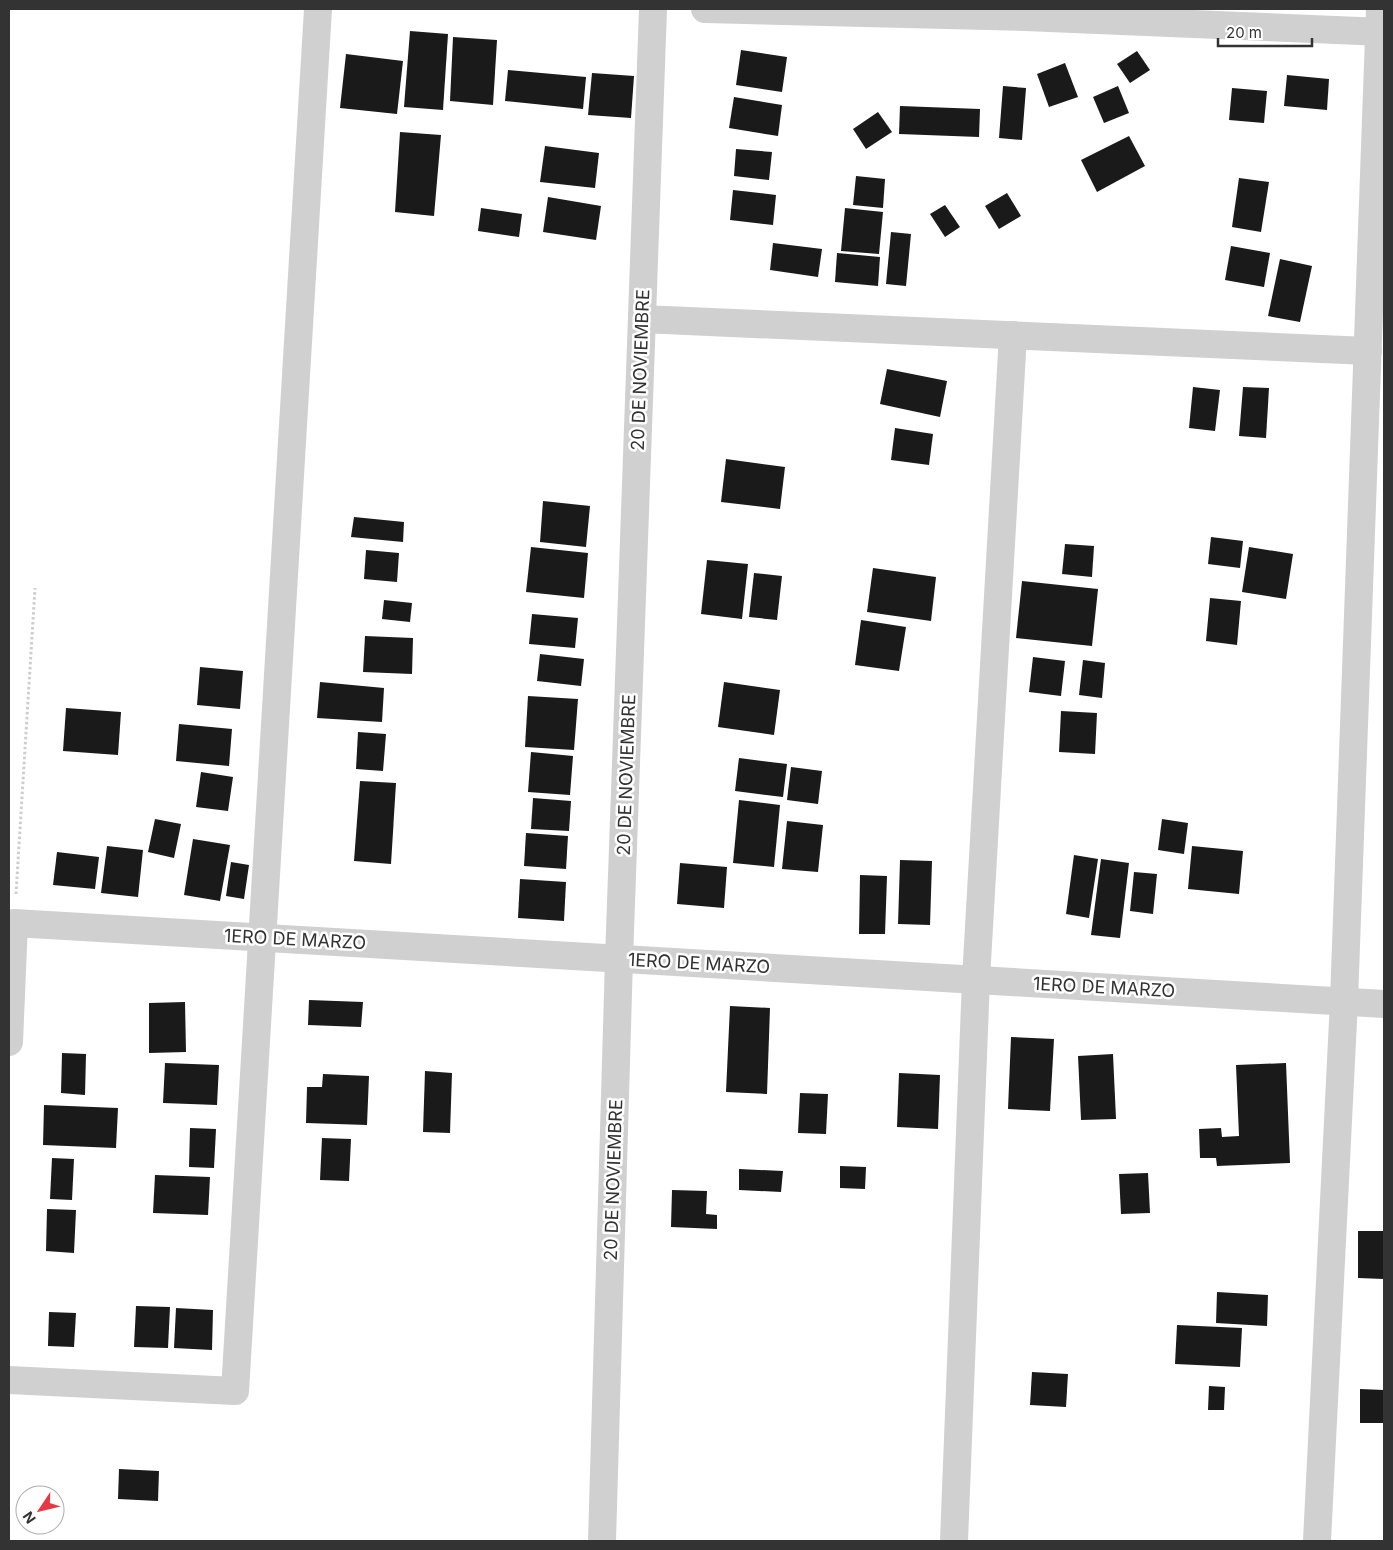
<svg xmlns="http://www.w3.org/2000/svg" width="1393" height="1550" font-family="Inter,sans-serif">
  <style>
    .building { fill: #1a1a1a }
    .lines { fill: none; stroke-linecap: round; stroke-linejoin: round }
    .path { stroke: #cdcdcd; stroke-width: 3; stroke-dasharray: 2.5 2.5; stroke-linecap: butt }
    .minor { stroke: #d0d0d0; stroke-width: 28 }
    .labels { text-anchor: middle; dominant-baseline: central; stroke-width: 5; stroke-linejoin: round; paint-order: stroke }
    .street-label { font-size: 18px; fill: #333; stroke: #fff }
  </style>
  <rect width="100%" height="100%" fill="#fff"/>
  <!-- building -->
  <g class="building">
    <path d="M 410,31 L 448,34 L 443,110 L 404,107 Z"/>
    <path d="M 453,37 L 497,40 L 493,105 L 450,101 Z"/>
    <path d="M 741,50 L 787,57 L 782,92 L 736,85 Z"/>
    <path d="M 1137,51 L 1150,70 L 1130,83 L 1117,64 Z"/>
    <path d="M 346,54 L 403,61 L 397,114 L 340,108 Z"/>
    <path d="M 1065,63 L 1078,97 L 1049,107 L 1037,74 Z"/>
    <path d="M 508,70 L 586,77 L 583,109 L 505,101 Z"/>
    <path d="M 592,73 L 634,76 L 631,118 L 588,115 Z"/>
    <path d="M 1287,75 L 1329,79 L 1327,110 L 1284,106 Z"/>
    <path d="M 1003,86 L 1026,88 L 1022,140 L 999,138 Z"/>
    <path d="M 1118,86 L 1129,113 L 1104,123 L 1093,97 Z"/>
    <path d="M 1232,88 L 1267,91 L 1264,123 L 1229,120 Z"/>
    <path d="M 734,97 L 782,105 L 778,136 L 729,128 Z"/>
    <path d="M 900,106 L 980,109 L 979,137 L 899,134 Z"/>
    <path d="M 878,112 L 892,132 L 866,149 L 853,129 Z"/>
    <path d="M 400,132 L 441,135 L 434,216 L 395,212 Z"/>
    <path d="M 1129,136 L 1145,166 L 1097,192 L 1081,160 Z"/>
    <path d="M 545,146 L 599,153 L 595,188 L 540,182 Z"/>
    <path d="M 736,149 L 772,152 L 769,180 L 734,176 Z"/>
    <path d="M 856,176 L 885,179 L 883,208 L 853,205 Z"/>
    <path d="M 1239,178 L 1269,182 L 1261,232 L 1232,227 Z"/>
    <path d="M 733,190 L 776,195 L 773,225 L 730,220 Z"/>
    <path d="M 1007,193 L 1021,216 L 999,229 L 985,206 Z"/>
    <path d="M 548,197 L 601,206 L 596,240 L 543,232 Z"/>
    <path d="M 945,205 L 960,227 L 945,237 L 930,214 Z"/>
    <path d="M 481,208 L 522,214 L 519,237 L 478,231 Z"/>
    <path d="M 845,208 L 883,212 L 879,254 L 841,251 Z"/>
    <path d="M 891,232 L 911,234 L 906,286 L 886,284 Z"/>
    <path d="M 773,243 L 822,249 L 818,277 L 770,270 Z"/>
    <path d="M 1231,246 L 1270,253 L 1264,287 L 1225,280 Z"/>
    <path d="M 837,253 L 880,257 L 878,286 L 835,282 Z"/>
    <path d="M 1280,259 L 1312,266 L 1300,322 L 1268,316 Z"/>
    <path d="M 887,369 L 947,381 L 940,417 L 880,404 Z"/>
    <path d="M 1193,387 L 1220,390 L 1215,431 L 1189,428 Z"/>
    <path d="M 1243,387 L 1269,388 L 1266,438 L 1239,436 Z"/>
    <path d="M 895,428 L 933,434 L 929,465 L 891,460 Z"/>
    <path d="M 726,459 L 785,467 L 780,509 L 721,502 Z"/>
    <path d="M 543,501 L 590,506 L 586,547 L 540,542 Z"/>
    <path d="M 354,517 L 404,522 L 403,542 L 351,537 Z"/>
    <path d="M 1211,537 L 1243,541 L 1240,568 L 1208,564 Z"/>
    <path d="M 1065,544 L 1094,546 L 1092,577 L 1062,574 Z"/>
    <path d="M 531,547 L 588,553 L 584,598 L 526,592 Z"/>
    <path d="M 1249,547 L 1293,554 L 1286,599 L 1242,592 Z"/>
    <path d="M 366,550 L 399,553 L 397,582 L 364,579 Z"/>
    <path d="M 707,560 L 748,564 L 742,619 L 701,614 Z"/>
    <path d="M 873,568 L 936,577 L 931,621 L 867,612 Z"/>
    <path d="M 754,573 L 782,576 L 777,620 L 749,617 Z"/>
    <path d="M 1022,581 L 1098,589 L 1092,646 L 1016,638 Z"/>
    <path d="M 1210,598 L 1241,601 L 1237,645 L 1206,641 Z"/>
    <path d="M 384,600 L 412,603 L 410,622 L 382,619 Z"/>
    <path d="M 532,614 L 578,618 L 575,648 L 529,644 Z"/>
    <path d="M 861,620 L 906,627 L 899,671 L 855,665 Z"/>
    <path d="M 365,636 L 413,638 L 412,674 L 363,672 Z"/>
    <path d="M 540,654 L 584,659 L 581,686 L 537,681 Z"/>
    <path d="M 1033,657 L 1065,661 L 1061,696 L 1029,692 Z"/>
    <path d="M 1083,660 L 1105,663 L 1102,698 L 1079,695 Z"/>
    <path d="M 200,667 L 243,671 L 240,709 L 197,705 Z"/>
    <path d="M 320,682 L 384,688 L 382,722 L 317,718 Z"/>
    <path d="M 724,682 L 780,690 L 774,735 L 718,727 Z"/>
    <path d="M 528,696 L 578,699 L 574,750 L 525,747 Z"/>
    <path d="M 66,708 L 121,712 L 118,755 L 63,751 Z"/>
    <path d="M 1061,711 L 1097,713 L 1095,754 L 1059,752 Z"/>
    <path d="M 179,724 L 232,729 L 229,766 L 176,761 Z"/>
    <path d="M 358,732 L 386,734 L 383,771 L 356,769 Z"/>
    <path d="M 531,752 L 573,756 L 570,795 L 528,792 Z"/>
    <path d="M 739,758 L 787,764 L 783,797 L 735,791 Z"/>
    <path d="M 791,767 L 822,771 L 818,804 L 787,800 Z"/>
    <path d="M 201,772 L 233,777 L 228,811 L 196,807 Z"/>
    <path d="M 360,781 L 396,783 L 391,864 L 354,861 Z"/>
    <path d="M 533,798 L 571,801 L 569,831 L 531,829 Z"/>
    <path d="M 739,800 L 780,805 L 774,867 L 733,863 Z"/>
    <path d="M 155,819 L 181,824 L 174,858 L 148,852 Z"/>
    <path d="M 1162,819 L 1188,823 L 1184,854 L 1158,850 Z"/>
    <path d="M 787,821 L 823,825 L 818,872 L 782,869 Z"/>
    <path d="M 526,833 L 568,836 L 566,869 L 524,866 Z"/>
    <path d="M 193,839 L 230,845 L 220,901 L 184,895 Z"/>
    <path d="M 107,846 L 143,850 L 138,897 L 101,893 Z"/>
    <path d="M 1192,846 L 1243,851 L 1239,894 L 1188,889 Z"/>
    <path d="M 57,852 L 99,857 L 95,889 L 53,885 Z"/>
    <path d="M 1074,855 L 1098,859 L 1089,918 L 1066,914 Z"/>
    <path d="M 1101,859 L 1129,863 L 1120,938 L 1091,935 Z"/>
    <path d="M 900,860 L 932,861 L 930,925 L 898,924 Z"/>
    <path d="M 231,862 L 249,865 L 244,899 L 226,896 Z"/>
    <path d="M 680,863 L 727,867 L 724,908 L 677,904 Z"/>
    <path d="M 1134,872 L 1157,874 L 1153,914 L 1130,911 Z"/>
    <path d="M 860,875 L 887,876 L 885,934 L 859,934 Z"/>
    <path d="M 520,879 L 566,882 L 564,921 L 518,918 Z"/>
    <path d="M 309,1000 L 363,1002 L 361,1027 L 308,1025 Z"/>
    <path d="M 185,1002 L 186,1052 L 149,1053 L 149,1003 Z"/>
    <path d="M 730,1006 L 770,1008 L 767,1094 L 726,1092 Z"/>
    <path d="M 1011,1037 L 1054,1039 L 1050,1111 L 1008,1109 Z"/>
    <path d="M 62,1053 L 86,1054 L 85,1095 L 61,1093 Z"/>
    <path d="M 1113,1054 L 1116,1119 L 1081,1120 L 1078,1056 Z"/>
    <path d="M 165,1063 L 219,1065 L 217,1105 L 163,1103 Z"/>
    <path d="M 1286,1063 L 1290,1163 L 1217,1166 L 1216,1158 L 1200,1158 L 1199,1129 L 1221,1128 L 1222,1137 L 1239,1136 L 1236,1065 Z"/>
    <path d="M 425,1071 L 452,1073 L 450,1133 L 423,1132 Z"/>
    <path d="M 899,1073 L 940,1075 L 938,1129 L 897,1127 Z"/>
    <path d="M 323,1074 L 369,1076 L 367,1125 L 306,1123 L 307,1087 L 322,1087 Z"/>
    <path d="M 800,1093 L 828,1094 L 826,1134 L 798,1133 Z"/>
    <path d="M 44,1105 L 118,1108 L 116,1148 L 43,1145 Z"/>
    <path d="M 190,1128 L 216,1129 L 214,1168 L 189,1167 Z"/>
    <path d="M 322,1138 L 351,1139 L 349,1181 L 320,1180 Z"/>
    <path d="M 52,1158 L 74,1159 L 72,1200 L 50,1199 Z"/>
    <path d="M 840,1166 L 866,1167 L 865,1189 L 840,1188 Z"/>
    <path d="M 739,1169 L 783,1171 L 781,1192 L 739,1190 Z"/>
    <path d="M 1148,1173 L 1150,1213 L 1121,1214 L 1119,1174 Z"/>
    <path d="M 155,1175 L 210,1177 L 208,1215 L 153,1213 Z"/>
    <path d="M 672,1190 L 707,1191 L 706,1214 L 717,1215 L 717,1229 L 671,1227 Z"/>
    <path d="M 47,1209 L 76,1210 L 74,1253 L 46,1251 Z"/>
    <path d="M 1358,1231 L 1384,1231 L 1384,1279 L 1358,1278 Z"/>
    <path d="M 1217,1292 L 1268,1295 L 1267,1326 L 1216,1323 Z"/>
    <path d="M 136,1306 L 170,1307 L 168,1348 L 134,1347 Z"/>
    <path d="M 176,1308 L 213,1310 L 212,1350 L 174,1348 Z"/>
    <path d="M 49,1312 L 76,1313 L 74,1347 L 48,1346 Z"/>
    <path d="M 1177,1325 L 1242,1328 L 1240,1367 L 1175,1364 Z"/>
    <path d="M 1032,1372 L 1068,1374 L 1066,1407 L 1030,1405 Z"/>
    <path d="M 1209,1386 L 1225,1387 L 1224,1410 L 1208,1410 Z"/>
    <path d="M 1360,1389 L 1384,1390 L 1384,1423 L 1360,1423 Z"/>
    <path d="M 119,1469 L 159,1471 L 158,1501 L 118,1499 Z"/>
  </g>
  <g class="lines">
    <!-- path -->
    <path class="path" d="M 16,894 L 35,588"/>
    <!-- minor -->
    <g class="minor">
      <path d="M 705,9 L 1025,17 L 1384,32"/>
      <path d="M 642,319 L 1368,351"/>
      <path d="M 9,1042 L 14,923 L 1384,1004"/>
      <path d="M 9,1380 L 235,1391 L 318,9"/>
      <path d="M 602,1541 L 619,959 L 653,9"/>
      <path d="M 954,1541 L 976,979 L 1013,335"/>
      <path d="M 1317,1541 L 1344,1001 L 1380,9"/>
    </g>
  </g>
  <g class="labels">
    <!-- street labels -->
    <g class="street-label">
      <text transform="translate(640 370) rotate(-88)">20 DE NOVIEMBRE</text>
      <text transform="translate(626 775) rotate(-88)">20 DE NOVIEMBRE</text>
      <text transform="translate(295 939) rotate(3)">1ERO DE MARZO</text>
      <text transform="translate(699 963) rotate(3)">1ERO DE MARZO</text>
      <text transform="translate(1104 987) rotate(3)">1ERO DE MARZO</text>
      <text transform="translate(613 1180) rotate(-88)">20 DE NOVIEMBRE</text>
    </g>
  </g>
  <!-- border -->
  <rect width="1393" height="1550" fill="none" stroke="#333333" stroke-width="20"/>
  <!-- north arrow -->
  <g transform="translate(40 1510) rotate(235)"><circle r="24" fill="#ffffff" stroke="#adadad"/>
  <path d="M0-4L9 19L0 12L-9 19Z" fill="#e63946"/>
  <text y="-8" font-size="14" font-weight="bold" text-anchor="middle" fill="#333333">N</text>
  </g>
  <!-- scale -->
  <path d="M1218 38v8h94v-8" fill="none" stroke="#333333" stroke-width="2.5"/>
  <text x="1226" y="38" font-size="15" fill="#333333" stroke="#ffffff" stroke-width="4" paint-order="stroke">20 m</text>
</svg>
